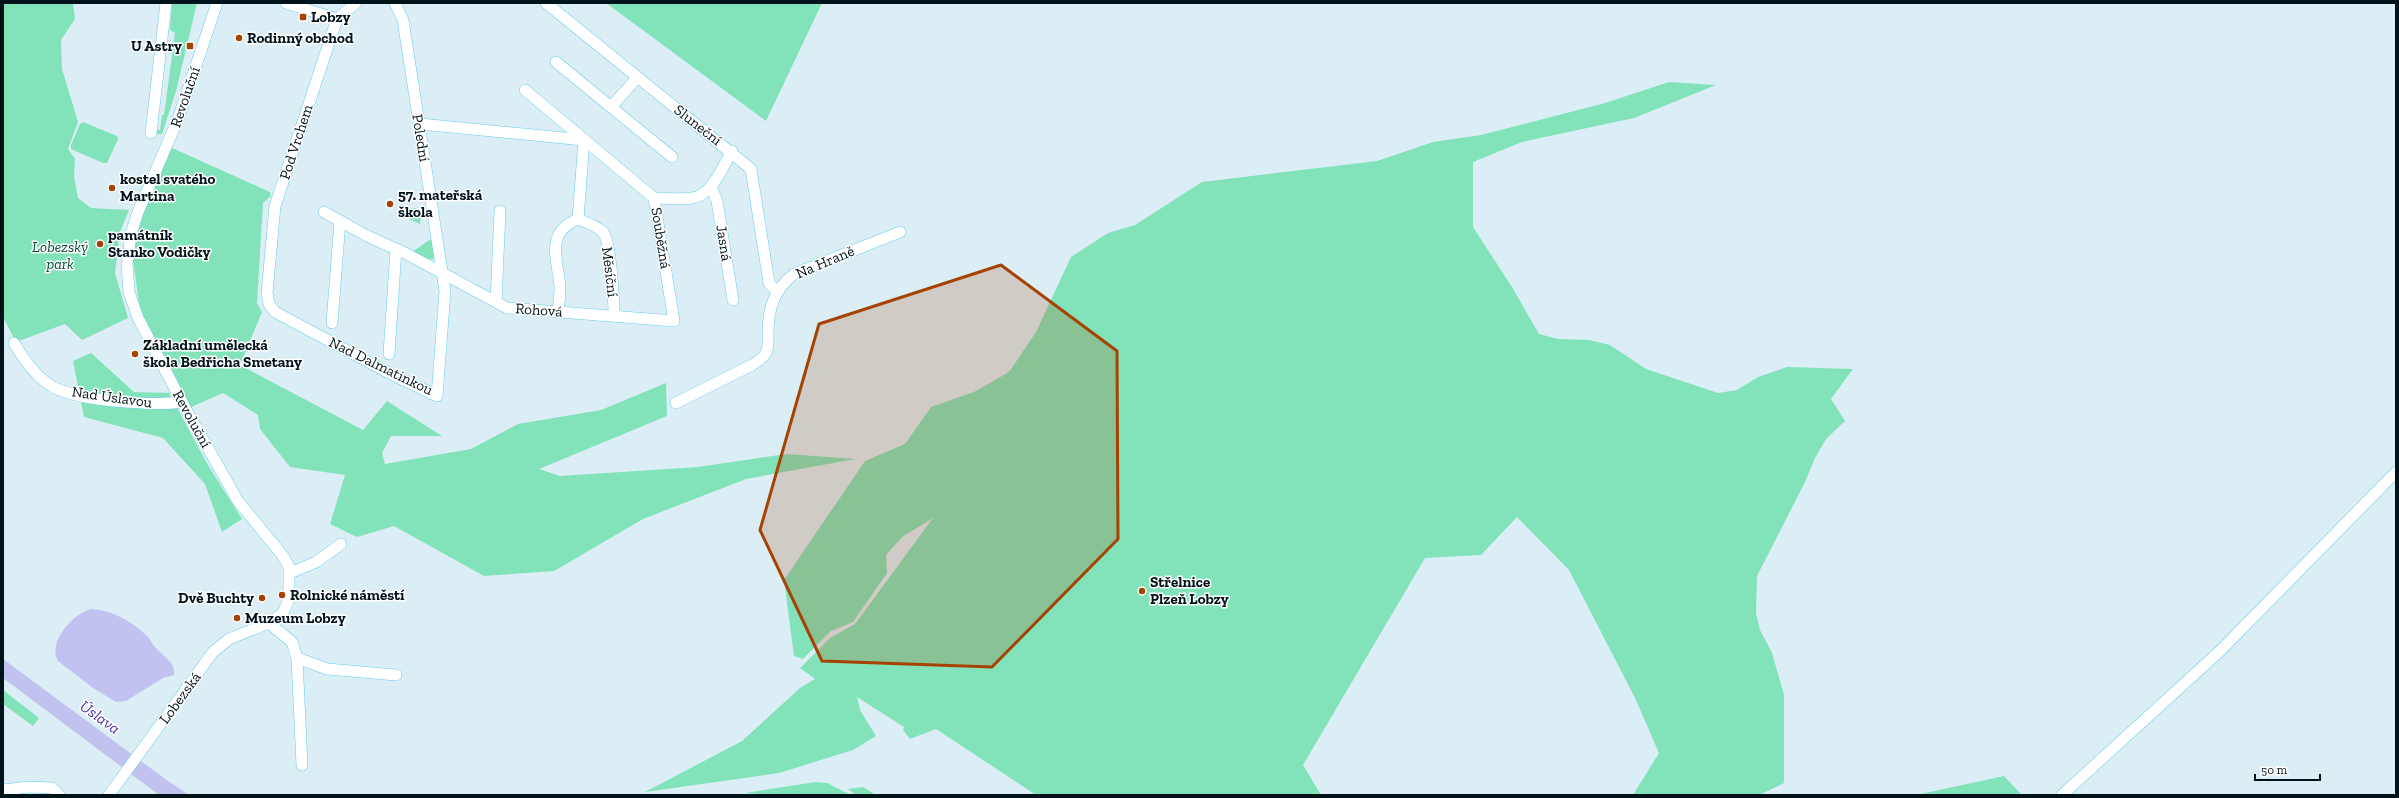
<svg xmlns="http://www.w3.org/2000/svg" width="2399" height="798" font-family="'Zilla Slab',serif">
  <style>
    .green { fill: #82e3ba }
    .water { fill: #c2c2f0 }
    .lines { fill: none; stroke-linecap: round; stroke-linejoin: round }
    .minor-casing { stroke: #66cbf0; stroke-width: 12 }
    .minor { stroke: #fff; stroke-width: 11 }
    .marked { fill: #a64304; fill-opacity: 0.2; stroke: #a64304; stroke-width: 3; stroke-linejoin: round }
    .poi-dot { fill: #a64304; stroke: #fff; stroke-width: 1.5 }
    .labels { text-anchor: middle; dominant-baseline: central; stroke-width: 3; stroke-linejoin: round; paint-order: stroke }
    .poi-label { font-size: 15px; font-weight: bold; fill: #00131b; stroke: #fff; text-anchor: start }
    .street-label { font-size: 15px; fill: #00131b; stroke: #fff }
    .park-label { font-size: 15px; font-style: italic; fill: #004932; stroke: #fff }
    .water-label { font-size: 16px; font-style: italic; fill: #4c32b1; stroke: #fff }
  </style>
  <rect width="100%" height="100%" fill="#dceef5"/>
  <!-- green -->
  <g class="green">
    <path d="M 3,3 L 73,3 L 75,19 L 61,40 L 62,69 L 78,122 L 68,149 L 75,159 L 74,176 L 78,198 L 91,208 L 129,210 L 120,232 L 115,273 L 128,318 L 82,340 L 65,324 L 16,342 L 3,317 Z"/>
    <path d="M 172,3 L 197,3 L 176,91 L 162,134 L 157,134 L 157,130 L 160,130 L 162,115 L 164,115 L 175,33 L 170,30 Z"/>
    <path d="M 606,3 L 822,3 L 766,121 Z"/>
    <path d="M 1669,82 L 1716,85 L 1634,118 L 1522,142 L 1473,162 L 1473,227 L 1512,287 L 1539,334 L 1558,339 L 1589,340 L 1610,345 L 1646,369 L 1718,393 L 1737,390 L 1758,377 L 1787,367 L 1853,369 L 1831,399 L 1845,421 L 1826,439 L 1815,458 L 1804,484 L 1757,576 L 1756,613 L 1760,630 L 1772,653 L 1784,695 L 1784,783 L 1759,795 L 1633,795 L 1659,753 L 1635,698 L 1569,570 L 1517,517 L 1481,555 L 1425,558 L 1303,765 L 1321,795 L 1036,795 L 936,729 L 910,739 L 903,730 L 904,727 L 857,697 L 860,710 L 876,736 L 853,750 L 779,773 L 645,792 L 742,741 L 800,688 L 815,679 L 800,668 L 830,638 L 855,624 L 933,518 L 902,537 L 886,555 L 887,573 L 853,622 L 831,631 L 803,659 L 794,656 L 784,580 L 865,461 L 905,444 L 931,407 L 974,392 L 1009,372 L 1036,332 L 1071,257 L 1108,233 L 1135,225 L 1202,182 L 1377,161 L 1433,142 L 1481,135 L 1605,103 Z"/>
    <path d="M 83,122 L 117,136 L 118,139 L 107,163 L 103,163 L 71,149 L 71,145 L 80,124 Z"/>
    <path d="M 170,147 L 270,192 L 271,196 L 263,203 L 257,303 L 262,312 L 240,365 L 363,430 L 387,401 L 442,436 L 391,436 L 382,453 L 385,464 L 471,449 L 518,424 L 601,410 L 666,383 L 667,416 L 539,469 L 560,476 L 698,467 L 786,454 L 855,459 L 746,479 L 643,519 L 554,571 L 484,576 L 394,526 L 357,537 L 330,524 L 345,475 L 290,467 L 260,429 L 258,415 L 223,393 L 191,407 L 140,311 L 133,259 L 140,219 Z"/>
    <path d="M 411,208 L 415,208 L 421,214 L 420,224 L 409,219 Z"/>
    <path d="M 431,239 L 434,242 L 436,254 L 433,259 L 426,259 L 412,252 Z"/>
    <path d="M 91,353 L 134,392 L 169,393 L 209,467 L 242,519 L 222,532 L 205,484 L 163,438 L 84,417 L 73,361 Z"/>
    <path d="M 3,690 L 39,718 L 33,726 L 3,704 Z"/>
    <path d="M 2004,776 L 2022,795 L 1916,795 Z"/>
    <path d="M 816,782 L 827,783 L 851,795 L 774,795 L 745,793 Z"/>
    <path d="M 863,787 L 876,795 L 856,795 L 848,789 Z"/>
  </g>
  <!-- water -->
  <g class="water">
    <path d="M 92,609 C 111,610 131,621 145,634 C 150,638 152,644 156,648 C 163,656 176,663 174,675 L 163,678 L 126,701 L 116,702 L 93,688 L 58,661 C 47,642 74,612 92,609 Z"/>
    <path d="M 3,659 L 168,781 L 189,795 L 159,795 L 3,678 Z"/>
  </g>
  <g class="lines">
    <defs>
      <g id="minor">
        <path d="M 286,3 L 337,19"/>
        <path d="M 356,3 L 337,19 L 275,206 L 267,293 L 269,304 L 275,312 L 391,374 L 437,396 L 445,291 L 403,20 L 395,3"/>
        <path d="M 546,3 L 751,169 L 769,283 L 777,292"/>
        <path d="M 556,62 L 672,157"/>
        <path d="M 611,107 L 637,78"/>
        <path d="M 420,124 L 584,140 L 578,219"/>
        <path d="M 151,133 L 166,3"/>
        <path d="M 711,187 L 717,201 L 733,300"/>
        <path d="M 654,198 C 666,198 680,200 692,198 C 712,196 723,166 732,151"/>
        <path d="M 324,212 L 367,236 L 405,253 L 507,308 L 674,321 L 654,198 L 525,90"/>
        <path d="M 578,219 C 586,222 597,226 603,232 C 611,241 614,302 614,316"/>
        <path d="M 496,302 L 500,211"/>
        <path d="M 558,312 C 559,304 560,295 560,287 C 558,260 544,233 578,219"/>
        <path d="M 332,323 L 340,221"/>
        <path d="M 14,343 C 24,360 37,379 55,388 C 82,401 152,406 182,402"/>
        <path d="M 389,354 L 396,249"/>
        <path d="M 676,403 L 752,365 C 757,362 763,358 766,353 C 769,347 768,340 768,334 C 768,308 774,290 794,274 L 900,232"/>
        <path d="M 290,573 L 316,562 L 341,544"/>
        <path d="M 269,623 L 292,642 L 297,658 L 327,669 L 396,675"/>
        <path d="M 297,658 L 302,765"/>
        <path d="M 3,790 L 29,787 L 52,788 L 59,795"/>
        <path d="M 109,795 L 213,652 L 229,639 L 269,623 L 283,613 L 289,599 L 289,567 L 283,556 L 238,501 L 184,406 L 138,318 L 129,292 L 127,264 L 131,234 L 138,212 L 178,119 L 217,3"/>
        <path d="M 2062,795 L 2220,651 L 2396,472"/>
      </g>
    </defs>
    <!-- minor casing -->
    <use href="#minor" class="minor-casing"/>
    <!-- minor -->
    <use href="#minor" class="minor"/>
  </g>
  <!-- marked area -->
  <path class="marked" d="M 1001,265 L 1117,351 L 1118,539 L 992,667 L 822,661 L 760,530 L 819,324 Z"/>
  <!-- markers -->
  <g class="poi-dot">
    <rect x="299" y="13" width="8" height="8" rx="2"/>
    <circle cx="239" cy="38" r="4"/>
    <rect x="186" y="42" width="8" height="8" rx="2"/>
    <circle cx="112" cy="188" r="4"/>
    <circle cx="390" cy="204" r="4"/>
    <circle cx="100" cy="244" r="4"/>
    <circle cx="135" cy="354" r="4"/>
    <circle cx="1142" cy="591" r="4"/>
    <circle cx="282" cy="595" r="4"/>
    <circle cx="262" cy="598" r="4"/>
    <circle cx="237" cy="618" r="4"/>
  </g>
  <g class="labels">
    <!-- poi labels -->
    <g class="poi-label">
      <text x="311" y="17">Lobzy</text>
      <text x="247" y="38">Rodinný obchod</text>
      <text x="182" y="46" text-anchor="end">U Astry</text>
      <text x="120" y="179">kostel svatého<tspan x="120" dy="17">Martina</tspan></text>
      <text x="398" y="195">57. mateřská<tspan x="398" dy="17">škola</tspan></text>
      <text x="108" y="235">památník<tspan x="108" dy="17">Stanko Vodičky</tspan></text>
      <text x="143" y="345">Základní umělecká<tspan x="143" dy="17">škola Bedřicha Smetany</tspan></text>
      <text x="1150" y="582">Střelnice<tspan x="1150" dy="17">Plzeň Lobzy</tspan></text>
      <text x="290" y="595">Rolnické náměstí</text>
      <text x="254" y="598" text-anchor="end">Dvě Buchty</text>
      <text x="245" y="618">Muzeum Lobzy</text>
    </g>
    <!-- street labels -->
    <g class="street-label">
      <text transform="translate(185 97) rotate(-71)">Revoluční</text>
      <text transform="translate(698 125) rotate(38)">Sluneční</text>
      <text transform="translate(421 138) rotate(81)">Polední</text>
      <text transform="translate(296 142) rotate(-72)">Pod Vrchem</text>
      <text transform="translate(661 238) rotate(81)">Souběžná</text>
      <text transform="translate(724 243) rotate(81)">Jasná</text>
      <text transform="translate(825 262) rotate(-23)">Na Hraně</text>
      <text transform="translate(610 272) rotate(83)">Měsíční</text>
      <text transform="translate(539 310) rotate(4)">Rohová</text>
      <text transform="translate(381 366) rotate(26)">Nad Dalmatinkou</text>
      <text transform="translate(112 397) rotate(8)">Nad Úslavou</text>
      <text transform="translate(192 419) rotate(61)">Revoluční</text>
      <text transform="translate(180 698) rotate(-54)">Lobezská</text>
    </g>
    <!-- park labels -->
    <g class="park-label">
      <text x="60" y="247">Lobezský<tspan x="60" dy="17">park</tspan></text>
    </g>
    <!-- water labels -->
    <g class="water-label">
      <text transform="translate(100 717) rotate(36)">Úslava</text>
    </g>
  </g>
  <!-- border -->
  <rect width="2399" height="798" fill="none" stroke="#00131b" stroke-width="8"/>
  <!-- scale -->
  <path d="M2255 774v6h65v-6" fill="none" stroke="#00131b" stroke-width="2"/>
  <text x="2261" y="774" font-size="12" fill="#00131b" stroke="#ffffff" stroke-width="3" paint-order="stroke">50 m</text>
</svg>
